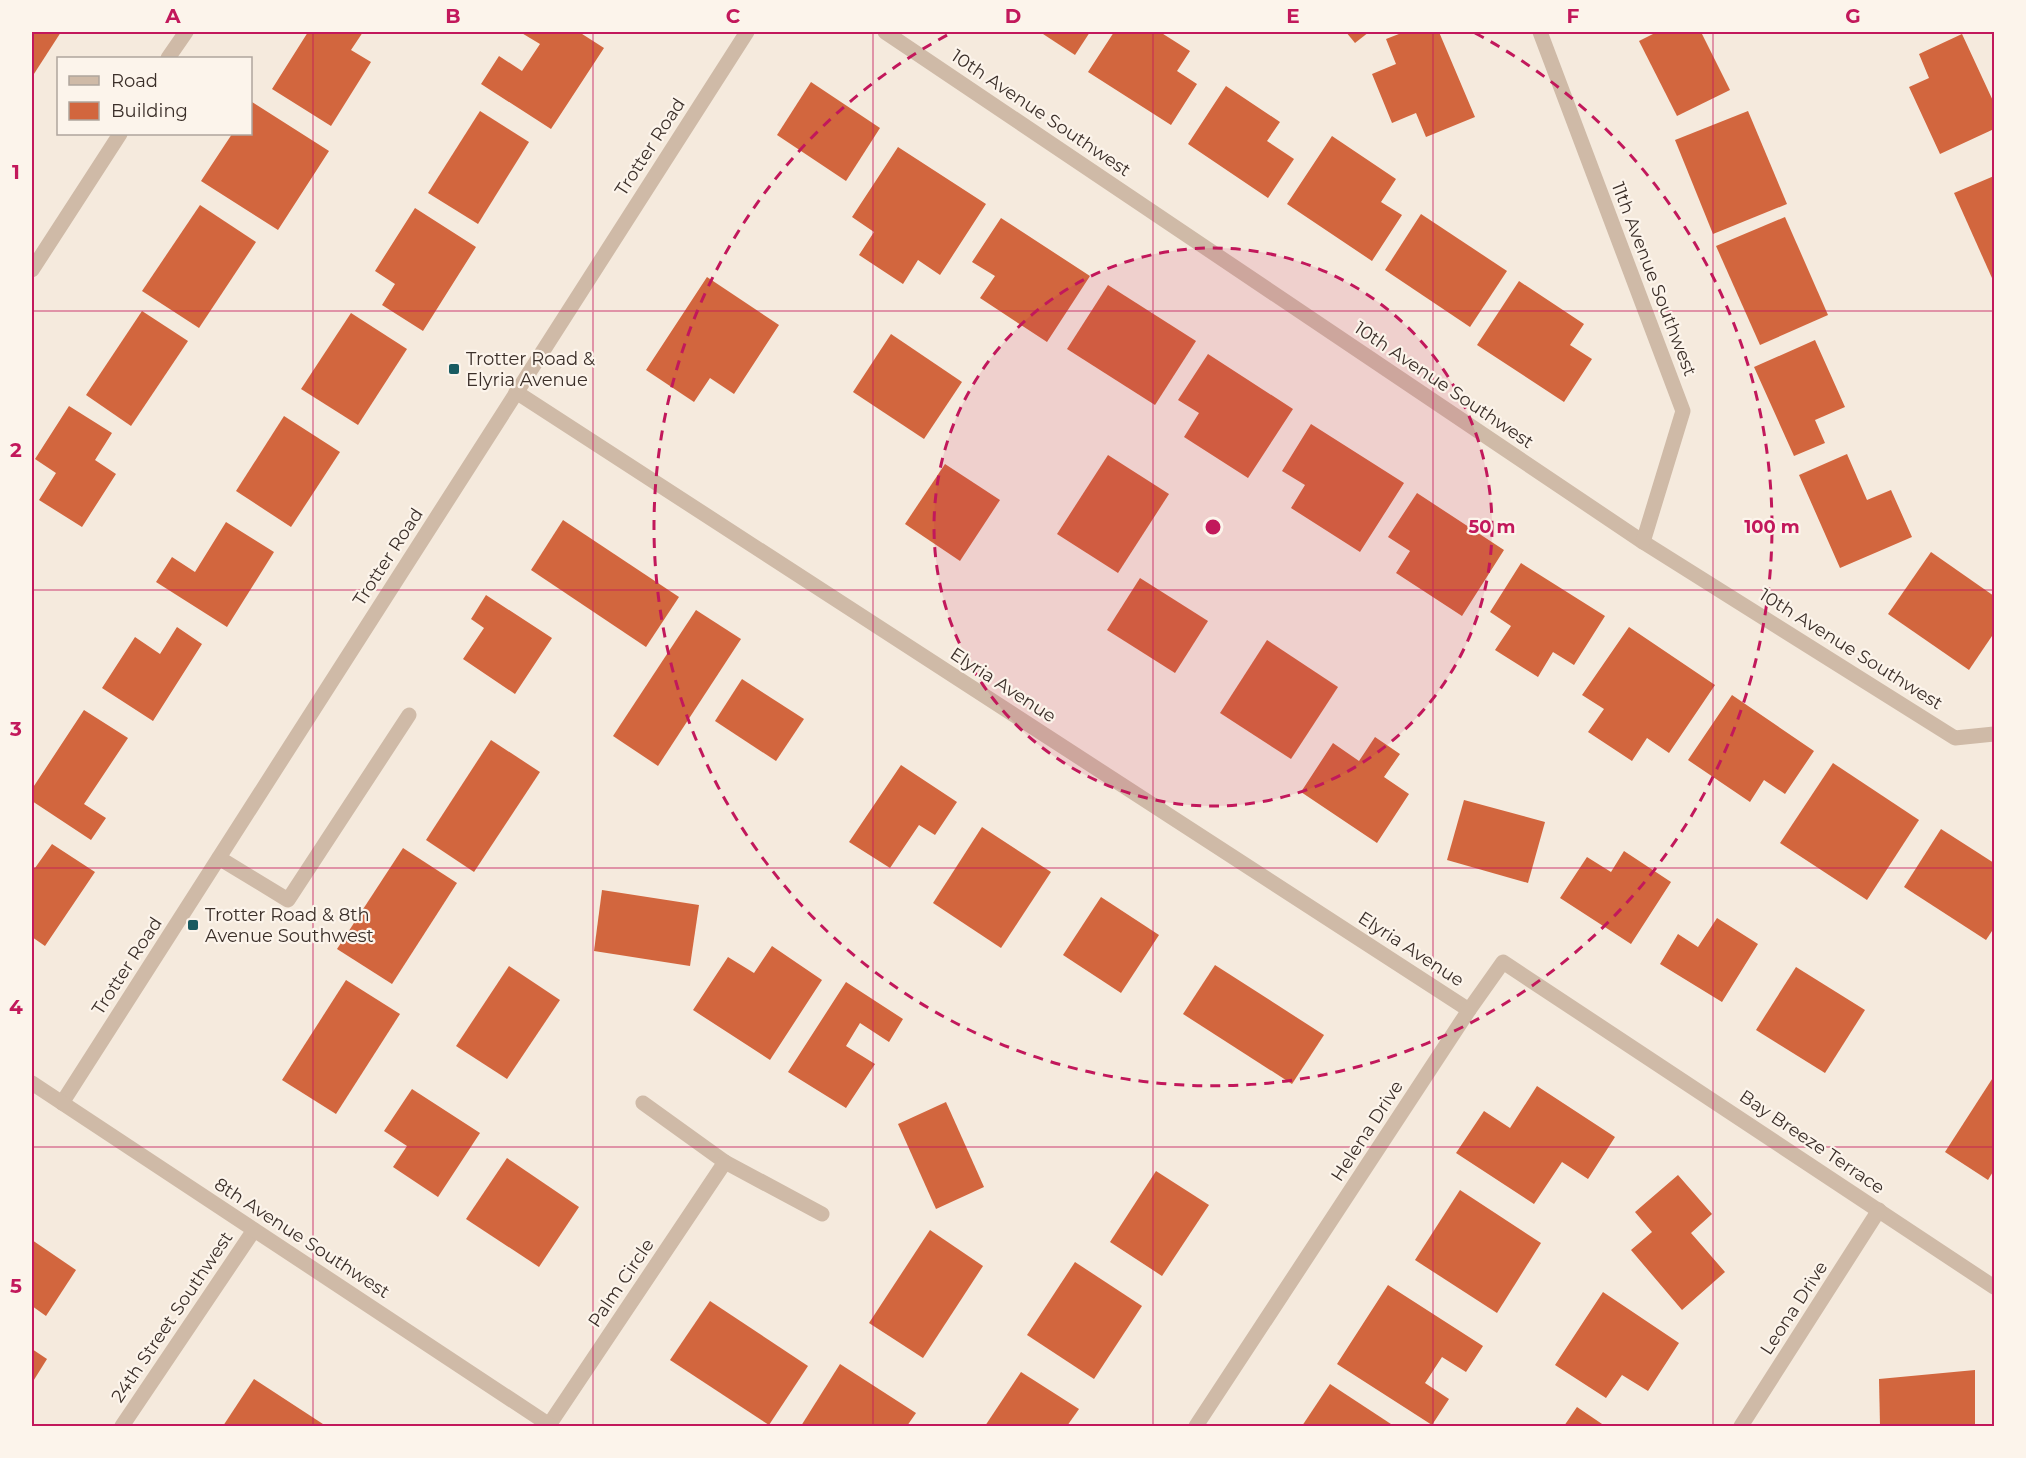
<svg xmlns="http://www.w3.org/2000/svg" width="2026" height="1458" font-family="Montserrat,sans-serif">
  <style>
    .building { fill: #d2663e }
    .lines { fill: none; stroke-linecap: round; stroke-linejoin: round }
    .service { stroke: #cfbaa7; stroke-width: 15 }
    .minor { stroke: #cfbaa7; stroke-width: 15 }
    .tertiary { stroke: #cfbaa7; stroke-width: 15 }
    .grid { fill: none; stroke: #c2185b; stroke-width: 1.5; stroke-opacity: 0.55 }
    .ring { fill: none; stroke: #c2185b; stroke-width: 3; stroke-dasharray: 10 8 }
    .poi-dot { fill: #195b61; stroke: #fcf4eb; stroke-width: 2 }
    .labels { text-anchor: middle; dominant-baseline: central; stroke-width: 4.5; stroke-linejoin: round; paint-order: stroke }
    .street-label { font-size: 18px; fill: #3b2f29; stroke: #fcf4eb }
    .poi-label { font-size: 18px; fill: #3b2f29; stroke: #fcf4eb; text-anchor: start }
    .centre { fill: #c2185b; stroke: #fcf4eb; stroke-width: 3 }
    .ring-label { font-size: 18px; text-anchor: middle; font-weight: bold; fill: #c2185b; stroke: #fcf4eb; stroke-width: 4.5; stroke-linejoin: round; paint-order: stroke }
    .neatline { fill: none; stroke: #c2185b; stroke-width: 2 }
    .grid-label { font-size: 20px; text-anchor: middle; font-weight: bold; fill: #c2185b }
  </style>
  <rect width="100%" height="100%" fill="#f5eadd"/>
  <!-- building -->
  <g class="building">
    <path d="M 32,32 L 61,32 L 32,77 Z"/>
    <path d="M 308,32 L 363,32 L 351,50 L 371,62 L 331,126 L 272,89 Z"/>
    <path d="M 520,32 L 579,32 L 604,48 L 551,129 L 481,84 L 499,56 L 522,71 L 540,44 Z"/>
    <path d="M 1040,32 L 1090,32 L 1075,55 Z"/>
    <path d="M 1114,32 L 1160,32 L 1190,51 L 1177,71 L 1197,84 L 1171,125 L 1088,72 Z"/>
    <path d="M 1346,32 L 1369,32 L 1355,43 Z"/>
    <path d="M 1404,32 L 1439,32 L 1475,117 L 1426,137 L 1416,113 L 1392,123 L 1372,74 L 1396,64 L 1386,39 Z"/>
    <path d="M 1657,32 L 1701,32 L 1730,90 L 1677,116 L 1639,41 Z"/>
    <path d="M 1962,34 L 1994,103 L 1994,129 L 1940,154 L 1909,87 L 1929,78 L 1919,54 Z"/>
    <path d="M 811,82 L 880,128 L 846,181 L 777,135 Z"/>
    <path d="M 1226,86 L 1280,122 L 1267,141 L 1294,159 L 1268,198 L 1188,144 Z"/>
    <path d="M 252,102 L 329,151 L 278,230 L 201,181 L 232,134 L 250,134 Z"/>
    <path d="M 480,111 L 529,142 L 478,224 L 428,193 Z"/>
    <path d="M 1748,111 L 1787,204 L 1713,234 L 1675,140 Z"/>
    <path d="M 1332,136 L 1396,179 L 1381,202 L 1402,215 L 1372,261 L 1287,204 Z"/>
    <path d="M 898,147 L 986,204 L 940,275 L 918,260 L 903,284 L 859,255 L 874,232 L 852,217 Z"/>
    <path d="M 1994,176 L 1994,277 L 1992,278 L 1954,193 Z"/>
    <path d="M 200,205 L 256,242 L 199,328 L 142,291 Z"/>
    <path d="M 415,208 L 476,247 L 423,331 L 382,305 L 395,284 L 375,271 Z"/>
    <path d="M 1421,214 L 1507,271 L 1470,327 L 1385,270 Z"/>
    <path d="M 1785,217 L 1828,315 L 1760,345 L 1716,246 Z"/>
    <path d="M 1001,218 L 1090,276 L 1047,342 L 980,298 L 995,276 L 972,262 Z"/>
    <path d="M 707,277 L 779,325 L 734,394 L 710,378 L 694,402 L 646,370 Z"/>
    <path d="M 1519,281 L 1584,324 L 1570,345 L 1592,359 L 1564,402 L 1477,345 Z"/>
    <path d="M 1108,285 L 1196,341 L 1155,405 L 1067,349 Z"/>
    <path d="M 142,311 L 188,341 L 131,426 L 86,395 Z"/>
    <path d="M 351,313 L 407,349 L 358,425 L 301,389 Z"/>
    <path d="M 891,334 L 962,382 L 924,439 L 853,392 Z"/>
    <path d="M 1815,340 L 1845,407 L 1815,420 L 1825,443 L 1794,456 L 1754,367 Z"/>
    <path d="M 1208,354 L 1293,409 L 1248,478 L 1184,437 L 1199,413 L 1178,400 Z"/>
    <path d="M 69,406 L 112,433 L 95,460 L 116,474 L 82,527 L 39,500 L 56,473 L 35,459 Z"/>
    <path d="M 284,416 L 340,452 L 291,527 L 236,491 Z"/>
    <path d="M 1311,424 L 1404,483 L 1360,552 L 1291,508 L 1305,485 L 1282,471 Z"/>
    <path d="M 1847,454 L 1867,500 L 1891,490 L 1912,537 L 1840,568 L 1799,475 Z"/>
    <path d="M 1108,455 L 1169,494 L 1118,573 L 1057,534 Z"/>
    <path d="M 945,464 L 1000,500 L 960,561 L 905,524 Z"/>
    <path d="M 1417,493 L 1504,550 L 1462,616 L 1396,573 L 1410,551 L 1388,537 Z"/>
    <path d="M 563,520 L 679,597 L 646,647 L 531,570 Z"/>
    <path d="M 226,522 L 274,552 L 227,627 L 156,582 L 172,557 L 195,572 Z"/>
    <path d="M 1931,552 L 1994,596 L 1994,633 L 1969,670 L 1888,614 Z"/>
    <path d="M 1521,563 L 1605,616 L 1574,665 L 1553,652 L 1538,677 L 1495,650 L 1511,626 L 1490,612 Z"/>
    <path d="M 1140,578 L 1208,621 L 1175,673 L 1107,630 Z"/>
    <path d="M 486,595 L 552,638 L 515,694 L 463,659 L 484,628 L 471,619 Z"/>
    <path d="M 696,610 L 741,639 L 658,766 L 613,736 Z"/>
    <path d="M 177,627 L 202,644 L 153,721 L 102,688 L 135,637 L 160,654 Z"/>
    <path d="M 1629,627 L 1715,685 L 1669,753 L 1647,738 L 1632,761 L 1588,732 L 1604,709 L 1582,695 Z"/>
    <path d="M 1267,640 L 1338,687 L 1291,759 L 1220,713 Z"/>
    <path d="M 742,679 L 804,719 L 776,761 L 715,721 Z"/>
    <path d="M 1732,695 L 1814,751 L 1785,794 L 1764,780 L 1750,802 L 1688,760 Z"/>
    <path d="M 84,710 L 128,738 L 84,804 L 106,818 L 91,840 L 32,801 L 32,789 Z"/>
    <path d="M 1375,737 L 1400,754 L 1384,777 L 1409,794 L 1377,843 L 1301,792 L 1333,743 L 1359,761 Z"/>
    <path d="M 491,740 L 540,772 L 474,872 L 426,840 Z"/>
    <path d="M 1833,763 L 1919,820 L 1867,900 L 1780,843 Z"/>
    <path d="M 901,765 L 957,802 L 935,835 L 919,825 L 890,868 L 849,842 Z"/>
    <path d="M 1464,800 L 1545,822 L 1528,883 L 1447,860 Z"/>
    <path d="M 982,827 L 1051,872 L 1001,948 L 933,903 Z"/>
    <path d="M 1941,829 L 1994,863 L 1994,928 L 1986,940 L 1904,887 Z"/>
    <path d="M 52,844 L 95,872 L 45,946 L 32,937 L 32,866 L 35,868 Z"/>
    <path d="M 403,848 L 457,883 L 392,984 L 337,949 Z"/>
    <path d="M 1624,851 L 1671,882 L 1631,944 L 1560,898 L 1587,857 L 1611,872 Z"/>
    <path d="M 602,890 L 699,905 L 690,966 L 594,951 Z"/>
    <path d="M 1101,897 L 1159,935 L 1121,993 L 1063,955 Z"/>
    <path d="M 1717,918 L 1758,944 L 1722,1002 L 1660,964 L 1678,934 L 1698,947 Z"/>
    <path d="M 772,946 L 822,980 L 770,1060 L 693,1010 L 728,957 L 754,973 Z"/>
    <path d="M 1215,965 L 1324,1035 L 1292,1084 L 1183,1014 Z"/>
    <path d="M 509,966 L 560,1000 L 507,1079 L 456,1046 Z"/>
    <path d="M 1796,967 L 1865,1010 L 1825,1073 L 1756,1030 Z"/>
    <path d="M 346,980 L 400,1014 L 336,1114 L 282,1080 Z"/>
    <path d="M 846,982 L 903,1019 L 889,1042 L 860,1023 L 846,1046 L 875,1064 L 846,1108 L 788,1072 Z"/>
    <path d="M 1994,1076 L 1994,1170 L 1988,1180 L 1945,1152 Z"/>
    <path d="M 1537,1086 L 1615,1137 L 1588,1179 L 1562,1162 L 1534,1204 L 1456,1153 L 1484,1111 L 1510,1128 Z"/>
    <path d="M 412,1089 L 480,1133 L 438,1197 L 393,1167 L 407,1146 L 384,1131 Z"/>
    <path d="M 946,1102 L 984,1187 L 936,1209 L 898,1124 Z"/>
    <path d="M 507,1158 L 579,1207 L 539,1267 L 466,1219 Z"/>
    <path d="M 1156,1171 L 1209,1205 L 1162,1276 L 1110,1242 Z"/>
    <path d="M 1678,1175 L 1712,1214 L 1691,1233 L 1725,1272 L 1682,1310 L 1631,1250 L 1652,1232 L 1635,1212 Z"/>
    <path d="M 1460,1190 L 1541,1243 L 1497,1313 L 1415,1260 Z"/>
    <path d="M 930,1230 L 983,1266 L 923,1358 L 869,1323 Z"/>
    <path d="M 32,1240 L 76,1270 L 46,1316 L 32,1306 Z"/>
    <path d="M 1075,1262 L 1142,1306 L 1094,1379 L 1027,1335 Z"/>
    <path d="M 1388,1285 L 1483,1346 L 1466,1372 L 1442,1357 L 1425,1383 L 1449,1399 L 1432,1425 L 1337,1364 Z"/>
    <path d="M 1603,1292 L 1679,1343 L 1648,1391 L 1622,1375 L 1606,1398 L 1555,1365 Z"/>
    <path d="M 710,1301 L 808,1366 L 769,1425 L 670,1360 Z"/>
    <path d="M 32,1349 L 47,1359 L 32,1383 Z"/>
    <path d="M 840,1364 L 916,1413 L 907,1426 L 801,1426 Z"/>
    <path d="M 1975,1370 L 1975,1426 L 1880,1426 L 1879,1379 Z"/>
    <path d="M 1021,1372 L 1079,1409 L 1067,1426 L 985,1426 Z"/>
    <path d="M 254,1379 L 326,1426 L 223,1426 Z"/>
    <path d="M 1330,1384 L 1394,1426 L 1302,1426 Z"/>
    <path d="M 1577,1407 L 1605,1426 L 1564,1426 Z"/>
  </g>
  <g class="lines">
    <!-- service -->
    <path class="service" d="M 219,858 L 288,900 L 409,715"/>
    <!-- minor -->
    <g class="minor">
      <path d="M 885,32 L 1643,542 L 1955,738 L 1994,734"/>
      <path d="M 1540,32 L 1683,411 L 1643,542"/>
      <path d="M 168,58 L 186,32"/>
      <path d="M 32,270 L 120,134"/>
      <path d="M 516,392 L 1469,1010"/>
      <path d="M 62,1103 L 747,32"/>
      <path d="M 643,1103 L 725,1162 L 822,1214"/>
      <path d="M 549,1425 L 725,1162"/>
      <path d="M 122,1426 L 254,1230"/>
      <path d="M 1196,1426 L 1469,1010 L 1503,962 L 1994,1287"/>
      <path d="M 1741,1426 L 1879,1210"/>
    </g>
    <!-- tertiary -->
    <path class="tertiary" d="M 32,1083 L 551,1426"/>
  </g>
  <!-- grid -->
  <path class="grid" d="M 313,32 L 313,1426M 593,32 L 593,1426M 873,32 L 873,1426M 1153,32 L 1153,1426M 1433,32 L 1433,1426M 1713,32 L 1713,1426M 32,311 L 1994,311M 32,590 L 1994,590M 32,868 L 1994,868M 32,1147 L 1994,1147"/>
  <!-- distance rings -->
  <circle cx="1213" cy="527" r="279" fill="#c2185b" fill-opacity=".12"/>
  <g class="ring">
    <circle cx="1213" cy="527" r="279"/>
    <path d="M1475 33A559 559 0 1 1 951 33"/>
  </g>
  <!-- markers -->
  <g class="poi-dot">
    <rect x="448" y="363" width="12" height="12" rx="3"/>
    <rect x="187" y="919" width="12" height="12" rx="3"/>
  </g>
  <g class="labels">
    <!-- street labels -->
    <g class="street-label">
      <text transform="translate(1041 113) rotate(34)">10th Avenue Southwest</text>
      <text transform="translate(650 147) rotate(-57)">Trotter Road</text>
      <text transform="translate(1654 279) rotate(69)">11th Avenue Southwest</text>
      <text transform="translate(1444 385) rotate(34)">10th Avenue Southwest</text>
      <text transform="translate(388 557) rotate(-57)">Trotter Road</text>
      <text transform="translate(1851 649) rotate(32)">10th Avenue Southwest</text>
      <text transform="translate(1003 685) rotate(33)">Elyria Avenue</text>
      <text transform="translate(1411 949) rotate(33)">Elyria Avenue</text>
      <text transform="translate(127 966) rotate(-57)">Trotter Road</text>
      <text transform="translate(1367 1131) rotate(-57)">Helena Drive</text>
      <text transform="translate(1812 1142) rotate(34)">Bay Breeze Terrace</text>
      <text transform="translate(302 1238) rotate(33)">8th Avenue Southwest</text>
      <text transform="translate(621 1283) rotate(-56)">Palm Circle</text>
      <text transform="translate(1794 1308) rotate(-57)">Leona Drive</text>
      <text transform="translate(172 1317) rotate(-56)">24th Street Southwest</text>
    </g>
    <!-- poi labels -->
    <g class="poi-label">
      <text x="466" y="359">Trotter Road &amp;<tspan x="466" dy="21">Elyria Avenue</tspan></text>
      <text x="205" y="915">Trotter Road &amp; 8th<tspan x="205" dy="21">Avenue Southwest</tspan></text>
    </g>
  </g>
  <circle cx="1213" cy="527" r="9" class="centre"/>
  <g class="ring-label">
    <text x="1492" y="533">50 m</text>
    <text x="1772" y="533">100 m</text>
  </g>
  <!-- border -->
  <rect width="2026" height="1458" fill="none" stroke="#fcf4eb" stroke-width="66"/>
  <!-- legend -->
  <rect x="57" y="57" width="195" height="78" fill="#fcf4eb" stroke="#afa59d" stroke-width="1.5"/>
  <rect x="69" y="76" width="30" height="9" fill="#cfbaa7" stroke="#afa59d" stroke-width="1.5"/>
  <text x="111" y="87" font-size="18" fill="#3b2f29">Road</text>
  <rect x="69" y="102" width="30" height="18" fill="#d2663e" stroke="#afa59d" stroke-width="1.5"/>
  <text x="111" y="117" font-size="18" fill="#3b2f29">Building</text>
  <rect x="33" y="33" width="1960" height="1392" class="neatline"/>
  <g class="grid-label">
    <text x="173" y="23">A</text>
    <text x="453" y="23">B</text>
    <text x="733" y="23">C</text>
    <text x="1013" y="23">D</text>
    <text x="1293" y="23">E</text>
    <text x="1573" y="23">F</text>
    <text x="1853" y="23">G</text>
    <text x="16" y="179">1</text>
    <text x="16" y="457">2</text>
    <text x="16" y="736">3</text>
    <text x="16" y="1014">4</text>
    <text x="16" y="1293">5</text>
  </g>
</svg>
